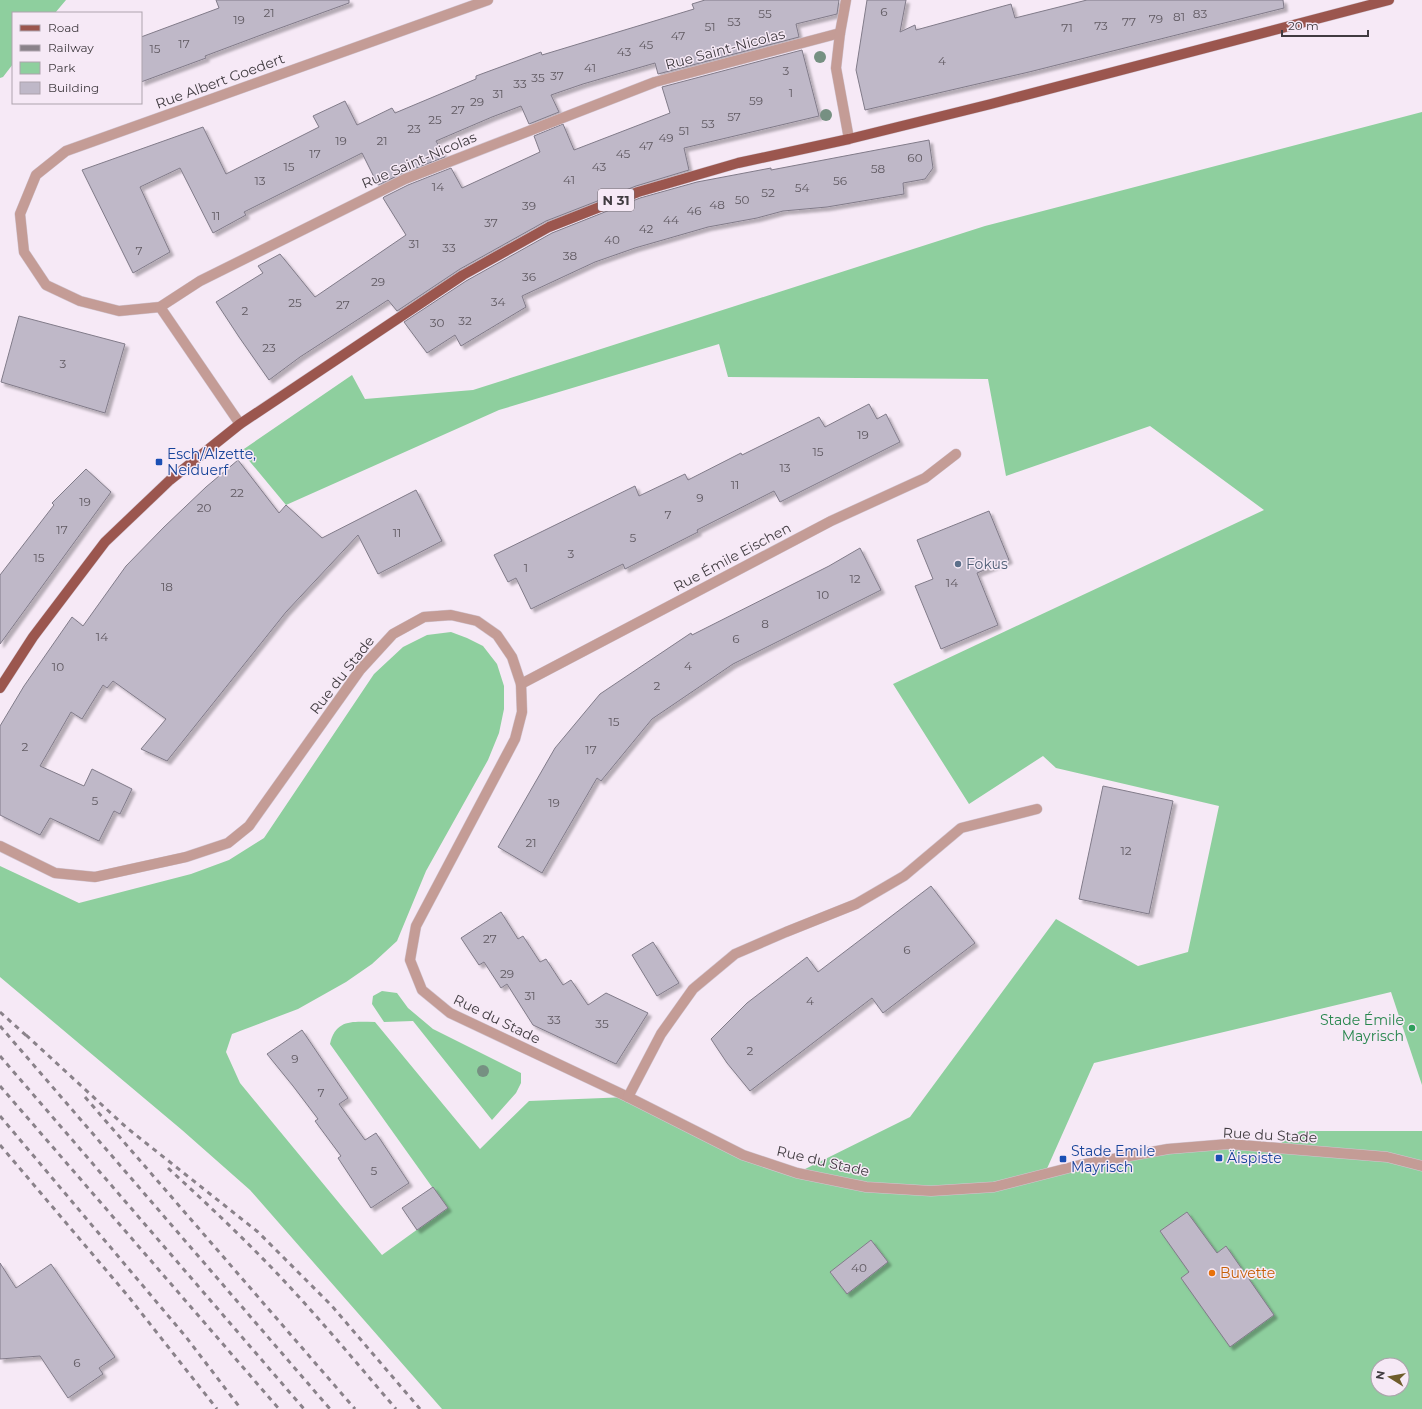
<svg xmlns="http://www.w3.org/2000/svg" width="1422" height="1409" font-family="Montserrat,sans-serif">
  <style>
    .green { fill: #8ecf9e; fill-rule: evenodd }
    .building { fill: #bfb8c8; stroke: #817b89; filter: url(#shadow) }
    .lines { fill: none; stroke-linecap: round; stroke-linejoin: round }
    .minor-casing { stroke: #d2c6d2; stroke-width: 11 }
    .primary-casing { stroke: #d2c6d2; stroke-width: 11 }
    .minor { stroke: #c49c96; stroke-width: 10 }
    .primary { stroke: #9b564e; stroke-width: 10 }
    .rail { stroke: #8a828a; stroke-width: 3; stroke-dasharray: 5 5; stroke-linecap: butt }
    .tree { fill: #769082 }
    .transit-dot { fill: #1a4fb4; stroke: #f6e9f6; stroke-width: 1.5 }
    .service-dot { fill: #5c6f8a; stroke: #f6e9f6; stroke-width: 1.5 }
    .leisure-dot { fill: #2e9e5b; stroke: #f6e9f6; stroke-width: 1.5 }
    .food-dot { fill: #e8710a; stroke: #f6e9f6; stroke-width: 1.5 }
    .labels { text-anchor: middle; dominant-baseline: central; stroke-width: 3; stroke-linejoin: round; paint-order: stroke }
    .number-label { font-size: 12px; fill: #605a62 }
    .shield { fill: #f6e9f6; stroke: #776f77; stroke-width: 1 }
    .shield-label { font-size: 13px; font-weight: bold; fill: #403b40 }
    .street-label { font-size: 14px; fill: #403b40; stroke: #f6e9f6 }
    .transit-label { font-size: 14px; fill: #164399; stroke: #f6e9f6; text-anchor: start }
    .service-label { font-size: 14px; fill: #4e5e75; stroke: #f6e9f6; text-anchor: start }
    .leisure-label { font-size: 14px; fill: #27864d; stroke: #f6e9f6; text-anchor: end }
    .food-label { font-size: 14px; fill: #c56008; stroke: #f6e9f6; text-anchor: start }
  </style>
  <defs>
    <filter id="shadow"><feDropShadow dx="3.5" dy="3.5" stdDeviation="1" flood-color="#0004"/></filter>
  </defs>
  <rect width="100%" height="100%" fill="#f6e9f6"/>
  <!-- green -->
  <g class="green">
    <path d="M 0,0 L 66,0 L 55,13 L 13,13 L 13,64 L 3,77 L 0,78 Z"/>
    <path d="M 1422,112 L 1422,1085 L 1391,992 L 1094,1063 L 1045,1173 L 1168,1149 L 1275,1147 L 1300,1131 L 1422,1131 L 1422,1409 L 442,1409 L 250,1190 L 182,1130 L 0,977 L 0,866 L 79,903 L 191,874 L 229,860 L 264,838 L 374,674 L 403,647 L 427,635 L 451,632 L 467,638 L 483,646 L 497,664 L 504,686 L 504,709 L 499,733 L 488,760 L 426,871 L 397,941 L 372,964 L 346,982 L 298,1009 L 232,1034 L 226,1052 L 240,1083 L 382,1255 L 447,1208 L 330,1044 C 336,1018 354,1022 375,1022 L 480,1149 L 529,1101 L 628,1097 L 743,1155 L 797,1173 L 910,1117 L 1056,919 L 1138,966 L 1188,952 L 1219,806 L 1056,768 L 1043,756 L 969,804 L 893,684 L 1264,510 L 1150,426 L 1006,476 L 988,379 L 728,377 L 719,344 L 499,410 L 286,505 L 241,451 L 352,375 L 365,399 L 473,390 L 985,226 ZM 1378,1365 L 1402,1365 L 1402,1389 L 1378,1389 Z"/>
    <path d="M 382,991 L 397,993 L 408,1008 L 433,1029 L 521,1073 L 521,1083 L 516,1093 L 492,1120 L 413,1021 L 384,1022 L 372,1004 L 373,996 Z"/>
  </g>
  <!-- building -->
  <g class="building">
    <path d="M 216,0 L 349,0 L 349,3 L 261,35 L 205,56 L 206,58 L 141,82 L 141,37 L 219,8 Z"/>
    <path d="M 705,0 L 839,0 L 837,14 L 796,24 L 799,37 L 658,74 L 655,63 L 583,84 L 551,95 L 559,112 L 529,124 L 521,106 L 492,117 L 436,141 L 445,157 L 403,173 L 378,185 L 362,153 L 244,212 L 246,215 L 213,233 L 180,168 L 140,187 L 170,252 L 133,273 L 82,170 L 203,127 L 226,174 L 319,127 L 313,116 L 345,101 L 357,125 L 392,108 L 395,113 L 476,79 L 476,76 L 541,52 L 542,55 L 694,9 L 692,4 Z"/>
    <path d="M 867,0 L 906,0 L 900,32 L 915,25 L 916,30 L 1011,4 L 1015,18 L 1087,0 L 1283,0 L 1284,8 L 1029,72 L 865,110 L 856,70 Z"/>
    <path d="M 802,50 L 819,116 L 684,148 L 689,170 L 636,186 L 546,221 L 460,269 L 397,311 L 388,300 L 300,357 L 269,380 L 239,337 L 216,302 L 263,273 L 258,266 L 280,254 L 315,297 L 406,235 L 383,198 L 384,197 L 408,185 L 451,168 L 462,188 L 540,152 L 534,136 L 563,124 L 574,150 L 670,113 L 662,87 Z"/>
    <path d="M 929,140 L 933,168 L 925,179 L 903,183 L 904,194 L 827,207 L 783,211 L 757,218 L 708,227 L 635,248 L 595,262 L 522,296 L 526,307 L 461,346 L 455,335 L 427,353 L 404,322 L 466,281 L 552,233 L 640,198 L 697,182 L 771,168 L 771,170 Z"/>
    <path d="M 19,316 L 125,344 L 105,413 L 1,382 Z"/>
    <path d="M 869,404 L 877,419 L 886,414 L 900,442 L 780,502 L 774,491 L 697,530 L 698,532 L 625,569 L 623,564 L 531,609 L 516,578 L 508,582 L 494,555 L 635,486 L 639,496 L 685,474 L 688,480 L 741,453 L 742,455 L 819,417 L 825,427 Z"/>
    <path d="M 238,460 L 279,513 L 286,505 L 322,538 L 416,490 L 442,541 L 378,574 L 358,535 L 286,612 L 167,761 L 141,749 L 166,719 L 113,681 L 107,688 L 103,685 L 82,719 L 71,712 L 40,766 L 84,786 L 92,769 L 132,789 L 120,814 L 114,811 L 99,841 L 50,818 L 40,835 L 0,815 L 0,726 L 24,686 L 72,617 L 83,626 L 126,566 L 164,527 L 206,487 Z"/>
    <path d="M 86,469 L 111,492 L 0,644 L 0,575 L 54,505 L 52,503 Z"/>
    <path d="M 989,511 L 1009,560 L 977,573 L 998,625 L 941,649 L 915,586 L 933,579 L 917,540 Z"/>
    <path d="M 860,548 L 881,590 L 733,664 L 652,719 L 601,781 L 597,778 L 542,873 L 498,847 L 555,748 L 600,694 L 691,633 L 692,635 L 829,566 Z"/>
    <path d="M 1103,786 L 1173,801 L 1149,914 L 1079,899 Z"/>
    <path d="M 931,886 L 975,943 L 883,1013 L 872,998 L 750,1091 L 727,1063 L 711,1039 L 747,1003 L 807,957 L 818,972 Z"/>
    <path d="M 501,912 L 518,939 L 523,936 L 540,962 L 546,959 L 563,985 L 571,980 L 588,1005 L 606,993 L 648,1013 L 616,1064 L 533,1025 L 507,984 L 501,988 L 484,962 L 479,965 L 461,938 Z"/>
    <path d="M 653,942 L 679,983 L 657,996 L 632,955 Z"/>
    <path d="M 302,1030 L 348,1098 L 339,1104 L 365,1140 L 376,1133 L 409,1183 L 371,1208 L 338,1158 L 341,1156 L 315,1121 L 318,1119 L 293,1086 L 267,1054 Z"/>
    <path d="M 433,1187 L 448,1208 L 417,1230 L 402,1208 Z"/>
    <path d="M 1187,1212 L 1217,1253 L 1226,1246 L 1274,1315 L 1230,1347 L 1181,1278 L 1189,1272 L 1160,1231 Z"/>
    <path d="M 871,1240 L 888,1262 L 847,1294 L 830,1272 Z"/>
    <path d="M 0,1263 L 16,1288 L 51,1264 L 115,1357 L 99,1368 L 103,1374 L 68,1398 L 40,1356 L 0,1359 Z"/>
  </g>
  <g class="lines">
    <defs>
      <g id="minor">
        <path d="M 488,0 L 66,151 L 36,175 L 20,214 L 24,252 L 46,285 L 80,301 L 119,311 L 160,307 L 200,281 L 405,179 L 655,82 L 840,33"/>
        <path d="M 846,0 L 840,33 L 836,68 L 849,139"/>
        <path d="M 160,307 L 240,424"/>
        <path d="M 521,684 L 831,521 L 925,478 L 956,454"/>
        <path d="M 0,846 L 55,873 L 95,877 L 186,857 L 228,843 L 249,826 L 360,670 L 393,634 L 424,617 L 451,615 L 477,621 L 497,635 L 512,657 L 521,684 L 522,712 L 515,739 L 416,926 L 410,960 L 422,990 L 450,1013 L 628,1097 L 743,1155 L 797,1173 L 866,1187 L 931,1191 L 994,1187 L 1080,1165 L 1168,1149 L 1229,1144 L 1387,1157 L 1422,1166"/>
        <path d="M 628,1097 L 661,1034 L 693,989 L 735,954 L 786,932 L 856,904 L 904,876 L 961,828 L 1037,809"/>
      </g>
      <path id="primary" d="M 0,688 L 33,637 L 105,542 L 170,480 L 240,424 L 463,275 L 549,227 L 638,192 L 738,163 L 849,139 L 991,104 L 1389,0"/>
    </defs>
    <!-- minor casing -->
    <use href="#minor" class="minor-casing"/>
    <!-- primary casing -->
    <use href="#primary" class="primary-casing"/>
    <!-- minor -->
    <use href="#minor" class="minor"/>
    <!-- primary -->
    <use href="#primary" class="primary"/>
    <!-- rail -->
    <g class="rail">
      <path d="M 0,1012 L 29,1038"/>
      <path d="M 0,1026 L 330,1409"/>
      <path d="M 26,1035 L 127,1128 L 258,1232 L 332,1306 L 420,1409"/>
      <path d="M 0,1056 L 304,1409"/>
      <path d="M 0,1086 L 279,1409"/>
      <path d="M 85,1097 L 355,1409"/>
      <path d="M 0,1116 L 186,1337 L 241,1409"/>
      <path d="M 0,1145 L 128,1296 L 217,1409"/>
      <path d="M 168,1168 C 203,1200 238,1233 271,1267 C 315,1313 355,1361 396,1409"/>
    </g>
  </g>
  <!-- trees -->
  <g class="tree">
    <circle cx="820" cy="57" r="6"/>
    <circle cx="826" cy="115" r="6"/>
    <circle cx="483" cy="1071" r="6"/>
  </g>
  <!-- markers -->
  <g class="transit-dot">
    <rect x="155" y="458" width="8" height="8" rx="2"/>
    <rect x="1215" y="1154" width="8" height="8" rx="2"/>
    <rect x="1059" y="1155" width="8" height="8" rx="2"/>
  </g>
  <circle class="service-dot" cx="958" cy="564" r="4"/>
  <circle class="leisure-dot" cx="1412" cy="1028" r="4"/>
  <circle class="food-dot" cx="1212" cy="1273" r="4"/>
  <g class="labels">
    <!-- number labels -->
    <g class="number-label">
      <text x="884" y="11">6</text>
      <text x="269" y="12">21</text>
      <text x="765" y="13">55</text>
      <text x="1200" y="13">83</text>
      <text x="1179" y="16">81</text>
      <text x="1156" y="18">79</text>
      <text x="239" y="19">19</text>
      <text x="734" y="21">53</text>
      <text x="1129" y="21">77</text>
      <text x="1101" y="25">73</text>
      <text x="710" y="26">51</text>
      <text x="1067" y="27">71</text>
      <text x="678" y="35">47</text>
      <text x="184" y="43">17</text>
      <text x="646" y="44">45</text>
      <text x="155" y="48">15</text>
      <text x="624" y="51">43</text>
      <text x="942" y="60">4</text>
      <text x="590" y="67">41</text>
      <text x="786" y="70">3</text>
      <text x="557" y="75">37</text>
      <text x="538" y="77">35</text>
      <text x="520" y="83">33</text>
      <text x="791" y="92">1</text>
      <text x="498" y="93">31</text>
      <text x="756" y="100">59</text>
      <text x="477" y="101">29</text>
      <text x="458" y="109">27</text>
      <text x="734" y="116">57</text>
      <text x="435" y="119">25</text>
      <text x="708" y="123">53</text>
      <text x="414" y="128">23</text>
      <text x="684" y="130">51</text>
      <text x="666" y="137">49</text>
      <text x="341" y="140">19</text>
      <text x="382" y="140">21</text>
      <text x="646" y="145">47</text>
      <text x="315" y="153">17</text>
      <text x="623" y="153">45</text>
      <text x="915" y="157">60</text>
      <text x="289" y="166">15</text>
      <text x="599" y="166">43</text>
      <text x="878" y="168">58</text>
      <text x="569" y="179">41</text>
      <text x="260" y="180">13</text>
      <text x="840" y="180">56</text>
      <text x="438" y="186">14</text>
      <text x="802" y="187">54</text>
      <text x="768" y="192">52</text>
      <text x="742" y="199">50</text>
      <text x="717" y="204">48</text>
      <text x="529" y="205">39</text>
      <text x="694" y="210">46</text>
      <text x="216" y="215">11</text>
      <text x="671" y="219">44</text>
      <text x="491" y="222">37</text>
      <text x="646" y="228">42</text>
      <text x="612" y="239">40</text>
      <text x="414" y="243">31</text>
      <text x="449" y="247">33</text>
      <text x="139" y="250">7</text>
      <text x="570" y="255">38</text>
      <text x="529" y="276">36</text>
      <text x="378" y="281">29</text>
      <text x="498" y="301">34</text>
      <text x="295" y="302">25</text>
      <text x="343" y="304">27</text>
      <text x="245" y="310">2</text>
      <text x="465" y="320">32</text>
      <text x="437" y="322">30</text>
      <text x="269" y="347">23</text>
      <text x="63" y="363">3</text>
      <text x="863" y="434">19</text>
      <text x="818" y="451">15</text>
      <text x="785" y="467">13</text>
      <text x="735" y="484">11</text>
      <text x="237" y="492">22</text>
      <text x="700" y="497">9</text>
      <text x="85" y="501">19</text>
      <text x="204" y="507">20</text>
      <text x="668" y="514">7</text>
      <text x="62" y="529">17</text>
      <text x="397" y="532">11</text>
      <text x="633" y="537">5</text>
      <text x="571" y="553">3</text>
      <text x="39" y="557">15</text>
      <text x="526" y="567">1</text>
      <text x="855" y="578">12</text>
      <text x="952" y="582">14</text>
      <text x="167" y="586">18</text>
      <text x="823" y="594">10</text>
      <text x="765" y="623">8</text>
      <text x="102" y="636">14</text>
      <text x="736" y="638">6</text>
      <text x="688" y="665">4</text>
      <text x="58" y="666">10</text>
      <text x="657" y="685">2</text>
      <text x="614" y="721">15</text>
      <text x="25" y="746">2</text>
      <text x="591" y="749">17</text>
      <text x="95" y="800">5</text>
      <text x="554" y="802">19</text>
      <text x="531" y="842">21</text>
      <text x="1126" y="850">12</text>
      <text x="490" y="938">27</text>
      <text x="907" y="949">6</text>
      <text x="507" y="973">29</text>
      <text x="530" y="995">31</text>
      <text x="810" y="1000">4</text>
      <text x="554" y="1019">33</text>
      <text x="602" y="1023">35</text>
      <text x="750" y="1050">2</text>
      <text x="295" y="1058">9</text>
      <text x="321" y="1092">7</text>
      <text x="374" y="1170">5</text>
      <text x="859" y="1267">40</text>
      <text x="77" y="1362">6</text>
    </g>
    <!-- shield labels -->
    <rect class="shield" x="598" y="189" width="36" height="22" rx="3"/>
    <g class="shield-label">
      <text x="616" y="200">N 31</text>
    </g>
    <!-- street labels -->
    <g class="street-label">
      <text transform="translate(725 49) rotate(-15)">Rue Saint-Nicolas</text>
      <text transform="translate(220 81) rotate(-20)">Rue Albert Goedert</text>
      <text transform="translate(419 160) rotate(-23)">Rue Saint-Nicolas</text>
      <text transform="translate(732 557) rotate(-28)">Rue Émile Eischen</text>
      <text transform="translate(342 675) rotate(-52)">Rue du Stade</text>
      <text transform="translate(497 1019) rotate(26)">Rue du Stade</text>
      <text transform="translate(1270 1135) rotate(3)">Rue du Stade</text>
      <text transform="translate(823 1161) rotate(13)">Rue du Stade</text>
    </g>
    <!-- transit labels -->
    <g class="transit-label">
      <text x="167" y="454">Esch/Alzette,<tspan x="167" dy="16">Neiduerf</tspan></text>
      <text x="1071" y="1151">Stade Emile<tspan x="1071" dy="16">Mayrisch</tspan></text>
      <text x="1227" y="1158">Äispiste</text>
    </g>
    <!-- service labels -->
    <g class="service-label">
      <text x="966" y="564">Fokus</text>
    </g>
    <!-- leisure labels -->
    <g class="leisure-label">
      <text x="1404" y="1020">Stade Émile<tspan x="1404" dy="16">Mayrisch</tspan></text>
    </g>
    <!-- food labels -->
    <g class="food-label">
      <text x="1220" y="1273">Buvette</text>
    </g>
  </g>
  <!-- legend -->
  <rect x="12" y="12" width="130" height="92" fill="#f6e9f6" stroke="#ada3ad"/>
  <rect x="20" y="25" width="20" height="6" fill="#9b564e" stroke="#ada3ad"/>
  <text x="48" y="32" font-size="12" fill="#403b40">Road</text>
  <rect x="20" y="45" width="20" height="6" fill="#8a828a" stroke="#ada3ad"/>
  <text x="48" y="52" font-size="12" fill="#403b40">Railway</text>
  <rect x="20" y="62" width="20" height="12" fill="#8ecf9e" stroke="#ada3ad"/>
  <text x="48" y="72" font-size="12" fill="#403b40">Park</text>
  <rect x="20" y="82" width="20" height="12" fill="#bfb8c8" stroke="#ada3ad"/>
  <text x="48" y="92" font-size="12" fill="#403b40">Building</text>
  <!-- north arrow -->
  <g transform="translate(1390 1377) rotate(281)"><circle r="19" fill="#f6e9f6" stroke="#ada3ad"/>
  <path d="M0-3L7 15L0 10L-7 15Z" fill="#6f5c2b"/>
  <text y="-6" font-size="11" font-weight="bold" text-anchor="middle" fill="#403b40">N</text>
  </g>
  <!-- scale -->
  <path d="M1282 30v6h86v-6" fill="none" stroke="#403b40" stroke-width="2"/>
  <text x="1288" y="30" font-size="12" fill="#403b40" stroke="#f6e9f6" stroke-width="3" paint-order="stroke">20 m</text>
</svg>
